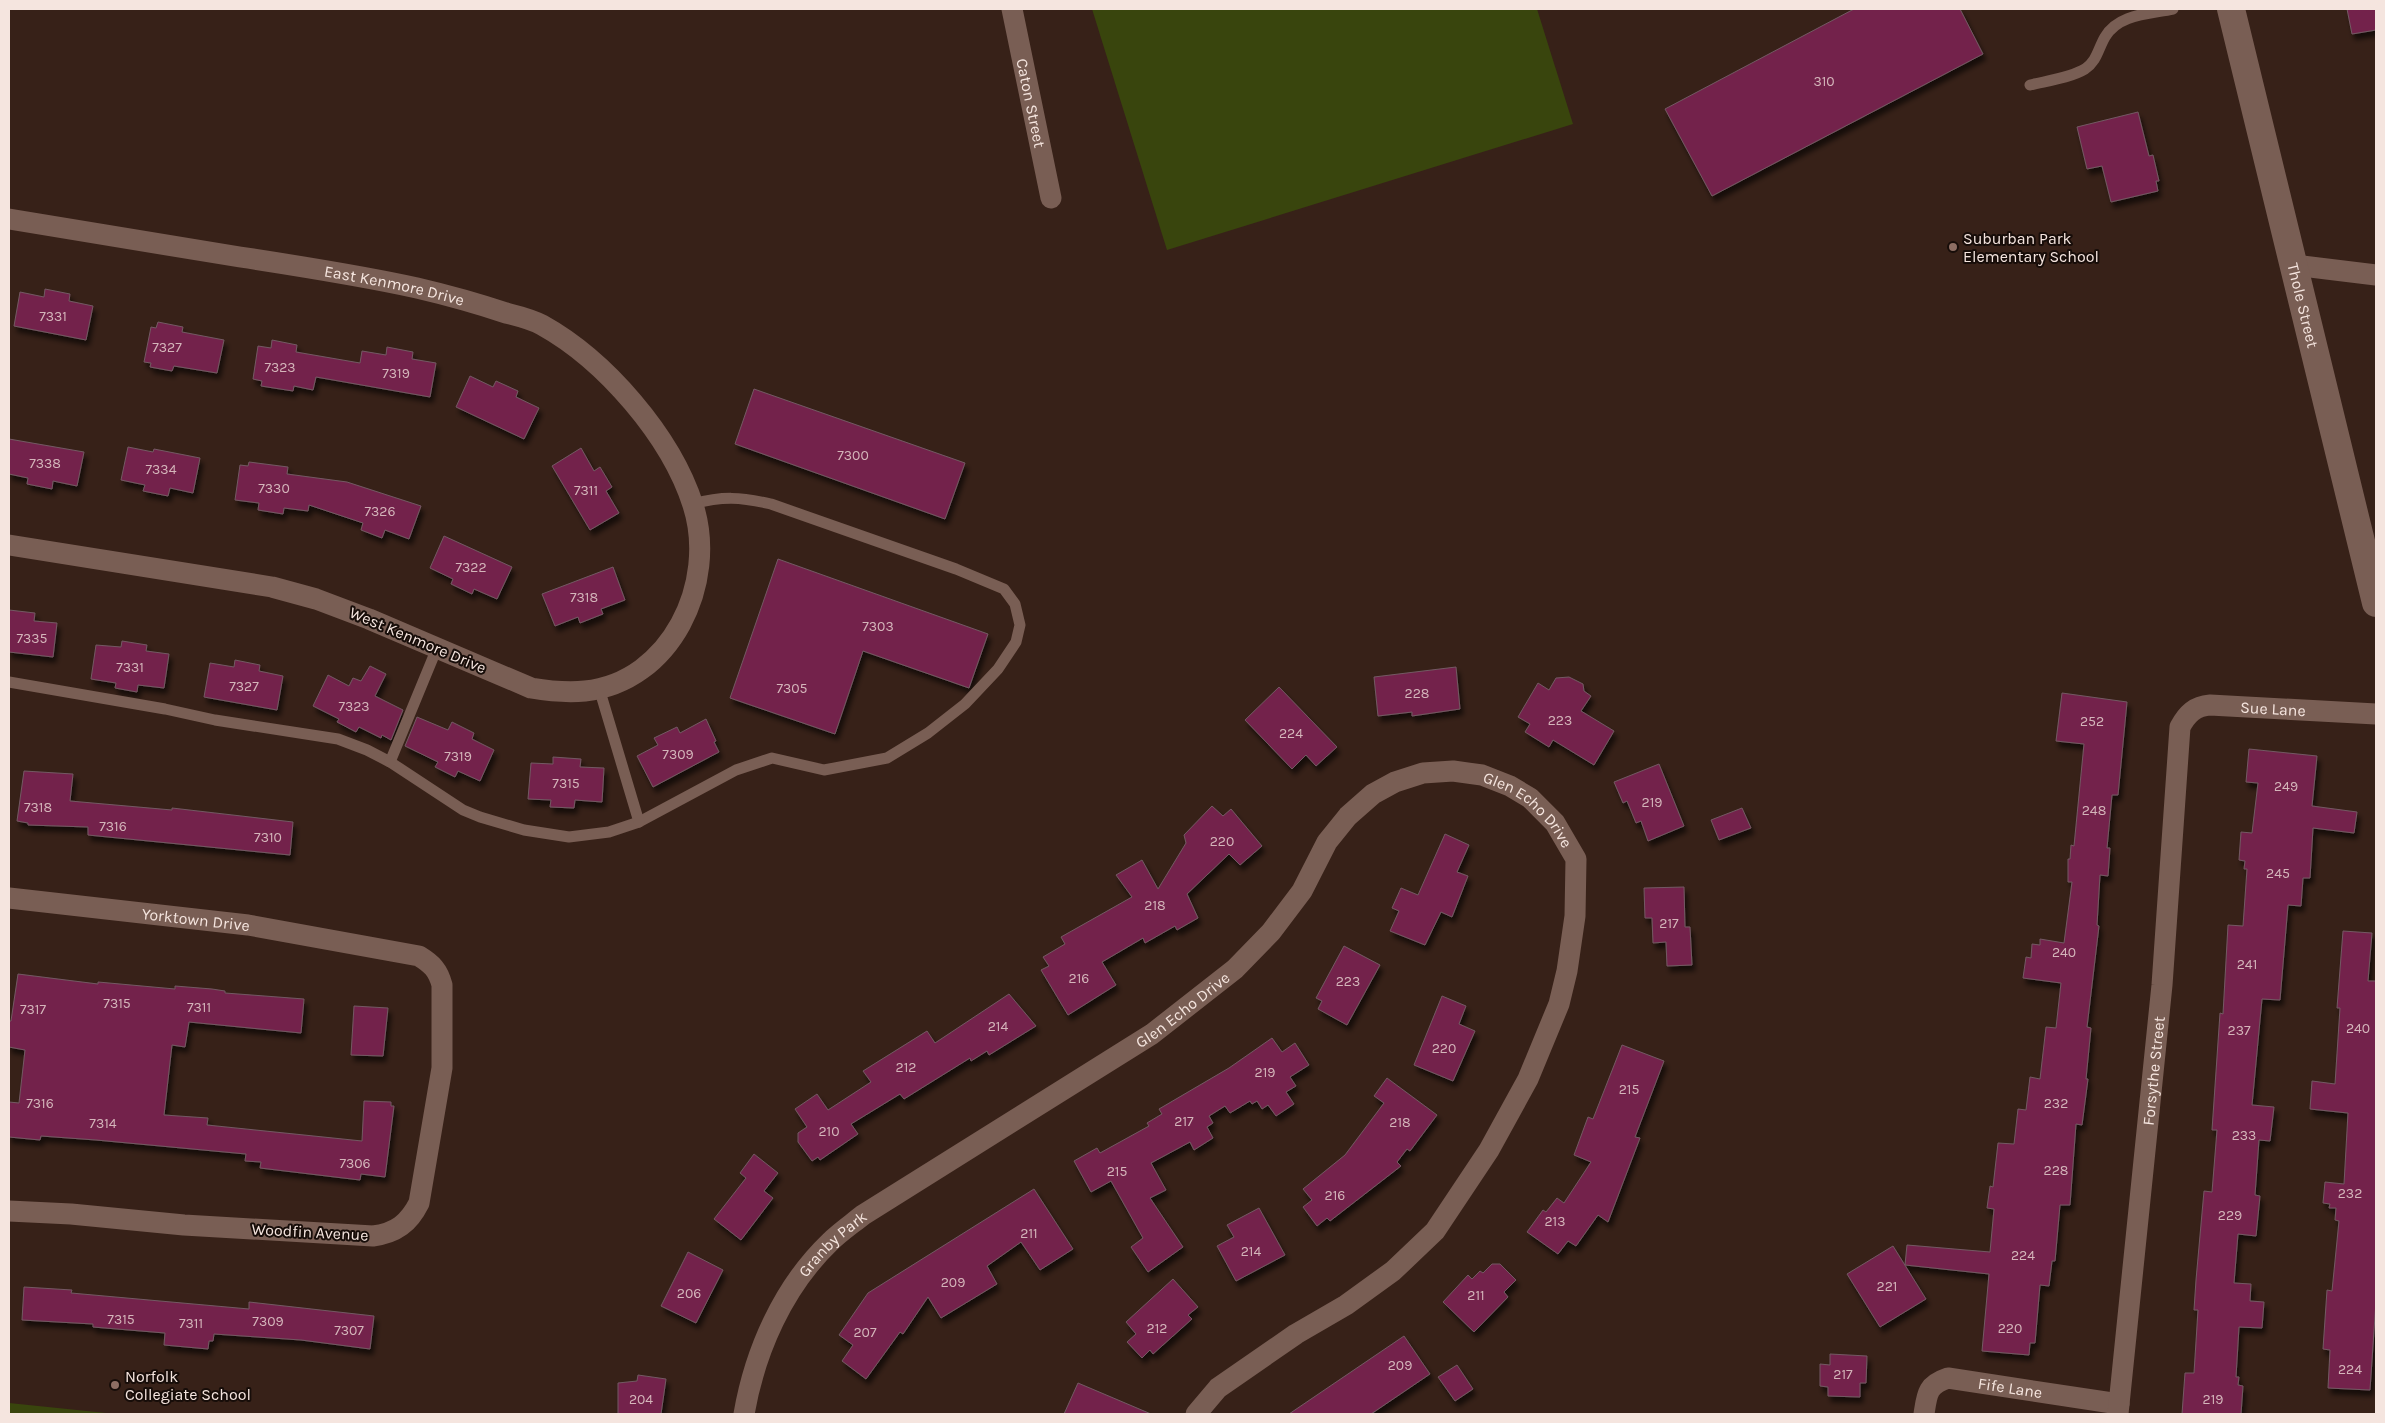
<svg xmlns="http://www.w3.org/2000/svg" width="2385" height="1423" font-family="Karla,sans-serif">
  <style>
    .green { fill: #39450d }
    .building { fill: #73244b; stroke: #735963; filter: url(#shadow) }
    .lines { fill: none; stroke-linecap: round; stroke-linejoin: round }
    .lane { stroke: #795e54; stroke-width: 11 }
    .street { stroke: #795e54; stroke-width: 21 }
    .secondary { stroke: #795e54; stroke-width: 28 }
    .education-dot { fill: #8d6e63; stroke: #170d09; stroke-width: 2 }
    .labels { text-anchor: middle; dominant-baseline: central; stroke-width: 4; stroke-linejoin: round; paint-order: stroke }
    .number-label { font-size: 14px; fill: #d4b5ba }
    .street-label { font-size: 16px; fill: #f5e5df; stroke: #170d09 }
    .poi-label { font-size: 16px; fill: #f5e5df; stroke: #170d09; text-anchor: start }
  </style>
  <defs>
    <filter id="shadow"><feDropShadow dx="3" dy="5.5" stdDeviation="2.5" flood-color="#0009"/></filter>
  </defs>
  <rect width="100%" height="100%" fill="#372118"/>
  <!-- green -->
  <g class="green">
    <path d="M 1092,9 L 1537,9 L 1573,124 L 1167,250 Z"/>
    <path d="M 9,1403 L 116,1414 L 9,1414 Z"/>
  </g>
  <!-- building -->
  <g class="building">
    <path d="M 1854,9 L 1960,9 L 1983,54 L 1712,196 L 1665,109 Z"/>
    <path d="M 2347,9 L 2376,9 L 2376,30 L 2352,34 Z"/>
    <path d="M 2138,112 L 2149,156 L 2153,155 L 2159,181 L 2156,181 L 2158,191 L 2111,202 L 2102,166 L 2087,169 L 2077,127 Z"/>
    <path d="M 45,289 L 70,294 L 69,301 L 93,306 L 86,340 L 14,326 L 20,292 L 44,297 Z"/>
    <path d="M 158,322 L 183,327 L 182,332 L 224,340 L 217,373 L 174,366 L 172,371 L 150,367 L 151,363 L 144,362 L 151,327 L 156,328 Z"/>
    <path d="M 272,340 L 297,345 L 296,352 L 360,363 L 362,351 L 386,355 L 387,347 L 413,352 L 412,359 L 436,363 L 430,397 L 316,377 L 313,390 L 294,386 L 293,391 L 261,386 L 262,381 L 253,379 L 258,346 L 271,348 Z"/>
    <path d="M 470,376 L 493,387 L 496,381 L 518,391 L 516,397 L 539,408 L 524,439 L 456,407 Z"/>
    <path d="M 754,389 L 965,463 L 945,519 L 735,444 Z"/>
    <path d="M 9,439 L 84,452 L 77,486 L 53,481 L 52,489 L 27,484 L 28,478 L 9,474 Z"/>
    <path d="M 128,447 L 153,452 L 154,449 L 200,458 L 193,493 L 170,488 L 168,496 L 143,491 L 145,485 L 121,480 Z"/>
    <path d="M 581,448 L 594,471 L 600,467 L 612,487 L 606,491 L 619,513 L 590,530 L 552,466 Z"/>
    <path d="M 249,462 L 288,467 L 287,474 L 347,482 L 421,506 L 409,539 L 385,530 L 382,538 L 361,530 L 363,523 L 309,505 L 308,511 L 284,508 L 283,514 L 258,510 L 259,503 L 235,500 L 240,465 L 248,466 Z"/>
    <path d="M 444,536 L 512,567 L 497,599 L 474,589 L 472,594 L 451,584 L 453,579 L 430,568 Z"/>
    <path d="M 778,559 L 988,634 L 969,688 L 863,651 L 835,734 L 730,698 Z"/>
    <path d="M 613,567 L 625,600 L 601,609 L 603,614 L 580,623 L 578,617 L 555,626 L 542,594 Z"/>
    <path d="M 9,610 L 35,613 L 34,621 L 57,623 L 53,657 L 9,652 Z"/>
    <path d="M 122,641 L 147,645 L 146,651 L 169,654 L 164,688 L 138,685 L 137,692 L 115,688 L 116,683 L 91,679 L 96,645 L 121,647 Z"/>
    <path d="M 235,660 L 260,665 L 259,671 L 283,676 L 277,710 L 204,697 L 210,663 L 234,667 Z"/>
    <path d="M 370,666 L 386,674 L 375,696 L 403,710 L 391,740 L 382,735 L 381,738 L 359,727 L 356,732 L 337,722 L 339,719 L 313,706 L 328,675 L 349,686 L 353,678 L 361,681 Z"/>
    <path d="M 1456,667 L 1460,709 L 1412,716 L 1412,712 L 1378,716 L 1374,677 Z"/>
    <path d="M 1569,677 L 1583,684 L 1584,691 L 1591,696 L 1581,711 L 1614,731 L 1594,765 L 1553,740 L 1549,747 L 1525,732 L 1530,724 L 1518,717 L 1538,683 L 1549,690 L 1556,678 Z"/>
    <path d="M 1279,687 L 1337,747 L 1316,766 L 1306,755 L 1292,769 L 1245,720 Z"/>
    <path d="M 2062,693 L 2127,702 L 2118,795 L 2112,795 L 2107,848 L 2110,848 L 2108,876 L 2100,875 L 2097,925 L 2099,926 L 2087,1027 L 2091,1028 L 2086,1079 L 2088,1079 L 2082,1125 L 2076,1124 L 2070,1205 L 2060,1205 L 2055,1261 L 2052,1261 L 2049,1286 L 2040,1285 L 2035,1343 L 2030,1343 L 2029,1355 L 1982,1351 L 1989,1274 L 1905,1265 L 1907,1245 L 1990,1252 L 1994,1209 L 1987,1208 L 1990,1186 L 1993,1187 L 1998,1143 L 2014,1144 L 2018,1109 L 2026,1110 L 2030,1077 L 2040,1079 L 2046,1027 L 2056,1028 L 2061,983 L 2023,978 L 2026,957 L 2031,958 L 2032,944 L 2040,945 L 2040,939 L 2064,943 L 2072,882 L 2068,882 L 2068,859 L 2070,859 L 2071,845 L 2074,846 L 2084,744 L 2056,741 Z"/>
    <path d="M 417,717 L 448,730 L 452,722 L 474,733 L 472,739 L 494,750 L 480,781 L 458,771 L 455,777 L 435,767 L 438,762 L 405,746 Z"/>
    <path d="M 706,719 L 716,741 L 714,742 L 719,752 L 653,787 L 637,756 L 658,745 L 654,738 L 677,727 L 680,733 Z"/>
    <path d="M 2249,749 L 2317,756 L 2312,806 L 2357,812 L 2354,833 L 2313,828 L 2310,878 L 2303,878 L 2301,906 L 2288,905 L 2280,1000 L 2262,999 L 2252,1105 L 2274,1107 L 2270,1141 L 2259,1140 L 2255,1195 L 2260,1196 L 2256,1236 L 2238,1234 L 2234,1283 L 2251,1284 L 2250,1301 L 2264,1302 L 2262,1328 L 2239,1327 L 2236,1377 L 2239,1377 L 2238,1385 L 2243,1386 L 2241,1414 L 2182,1414 L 2185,1373 L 2194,1373 L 2198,1310 L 2194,1310 L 2196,1280 L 2204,1191 L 2212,1192 L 2217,1130 L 2212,1130 L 2220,1013 L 2223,1014 L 2228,925 L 2243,926 L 2247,869 L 2244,869 L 2245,861 L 2239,860 L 2241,832 L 2252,833 L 2258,783 L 2246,782 Z"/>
    <path d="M 553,757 L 581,759 L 580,767 L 604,768 L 602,802 L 575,800 L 574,808 L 550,807 L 551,800 L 528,799 L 531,763 L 553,764 Z"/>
    <path d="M 1659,764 L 1684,826 L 1648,841 L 1641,821 L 1636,823 L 1627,801 L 1623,803 L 1614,782 Z"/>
    <path d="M 24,771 L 73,774 L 70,801 L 172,810 L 172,808 L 293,822 L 290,855 L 88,835 L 88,827 L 28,825 L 28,823 L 17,821 Z"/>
    <path d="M 1212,806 L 1223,816 L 1231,809 L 1262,846 L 1240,865 L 1229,854 L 1187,894 L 1198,918 L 1177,930 L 1175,926 L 1145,943 L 1143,938 L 1102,962 L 1116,985 L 1068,1015 L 1041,970 L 1049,966 L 1043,957 L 1065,944 L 1061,937 L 1132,897 L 1116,875 L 1142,860 L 1158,889 L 1186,843 L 1184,835 Z"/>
    <path d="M 1742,808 L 1751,828 L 1719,840 L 1711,820 Z"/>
    <path d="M 1445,834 L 1469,845 L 1457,872 L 1468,876 L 1452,917 L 1441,912 L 1425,945 L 1390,931 L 1399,911 L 1392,908 L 1401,888 L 1418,895 Z"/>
    <path d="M 1684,887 L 1685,927 L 1690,927 L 1692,965 L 1667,966 L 1666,942 L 1653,943 L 1652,918 L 1645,918 L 1644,888 Z"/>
    <path d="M 2343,931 L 2372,933 L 2368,981 L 2376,981 L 2376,1301 L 2370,1390 L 2328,1388 L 2330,1350 L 2323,1349 L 2327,1290 L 2332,1291 L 2339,1221 L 2335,1220 L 2336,1208 L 2329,1208 L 2330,1204 L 2323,1203 L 2325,1182 L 2344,1184 L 2348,1113 L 2310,1109 L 2312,1081 L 2335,1084 L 2340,1008 L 2337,1008 Z"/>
    <path d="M 1344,946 L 1380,965 L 1347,1025 L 1318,1009 L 1322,1001 L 1316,998 Z"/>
    <path d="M 18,974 L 98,984 L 98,982 L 175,989 L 175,986 L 212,989 L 225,991 L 225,993 L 304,999 L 301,1033 L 189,1022 L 185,1047 L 172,1045 L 164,1115 L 208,1118 L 207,1125 L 362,1141 L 364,1101 L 391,1102 L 391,1106 L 394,1106 L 385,1177 L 361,1174 L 360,1180 L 260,1168 L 261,1162 L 245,1161 L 246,1154 L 96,1140 L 41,1136 L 40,1140 L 9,1137 L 9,1102 L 19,1103 L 25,1050 L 9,1047 L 9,1021 L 11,1021 Z"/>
    <path d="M 1009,994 L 1036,1026 L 989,1055 L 987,1051 L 971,1061 L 970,1058 L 904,1099 L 900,1094 L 851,1124 L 858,1134 L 820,1160 L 818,1157 L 812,1161 L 798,1142 L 798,1133 L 807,1127 L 795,1109 L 817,1094 L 828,1110 L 871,1082 L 863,1071 L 927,1031 L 935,1043 Z"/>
    <path d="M 1442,996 L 1466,1006 L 1459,1024 L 1475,1031 L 1453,1081 L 1414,1065 Z"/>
    <path d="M 354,1006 L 388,1008 L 383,1056 L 351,1055 Z"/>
    <path d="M 1272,1038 L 1282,1052 L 1295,1043 L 1309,1065 L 1290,1077 L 1296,1086 L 1286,1092 L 1294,1104 L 1276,1116 L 1268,1105 L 1262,1109 L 1257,1101 L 1252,1104 L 1250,1101 L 1230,1113 L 1225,1106 L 1209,1116 L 1213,1123 L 1207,1127 L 1213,1138 L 1194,1150 L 1190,1142 L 1151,1163 L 1166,1190 L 1150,1198 L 1183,1247 L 1148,1272 L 1131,1247 L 1143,1238 L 1111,1181 L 1091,1192 L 1074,1161 L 1097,1148 L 1100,1153 L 1149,1126 L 1147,1123 L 1162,1114 L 1159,1109 L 1229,1068 Z"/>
    <path d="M 1622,1045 L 1664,1061 L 1635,1137 L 1640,1138 L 1608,1222 L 1598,1215 L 1576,1246 L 1568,1241 L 1558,1254 L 1527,1232 L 1543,1210 L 1546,1212 L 1557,1198 L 1564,1203 L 1591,1162 L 1574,1155 L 1588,1117 L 1593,1119 Z"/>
    <path d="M 1387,1078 L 1437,1115 L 1410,1151 L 1407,1149 L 1397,1162 L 1401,1166 L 1330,1221 L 1327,1218 L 1317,1226 L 1303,1207 L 1312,1200 L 1303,1189 L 1345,1155 L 1384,1103 L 1374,1096 Z"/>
    <path d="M 754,1154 L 778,1173 L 764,1191 L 773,1198 L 741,1240 L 714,1219 L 746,1178 L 740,1173 Z"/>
    <path d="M 1034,1189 L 1073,1249 L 1040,1270 L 1021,1242 L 987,1266 L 997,1284 L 941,1318 L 928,1297 L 903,1334 L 900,1332 L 866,1379 L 842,1361 L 853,1345 L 839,1335 L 868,1293 Z"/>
    <path d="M 1259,1208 L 1285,1255 L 1236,1281 L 1217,1246 L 1234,1237 L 1227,1225 Z"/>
    <path d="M 1893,1246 L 1926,1299 L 1880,1327 L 1847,1274 Z"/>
    <path d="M 688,1252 L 723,1270 L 696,1323 L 661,1306 Z"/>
    <path d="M 1492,1264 L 1500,1264 L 1516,1280 L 1504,1292 L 1508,1297 L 1474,1332 L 1443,1302 L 1468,1275 L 1472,1279 L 1480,1271 L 1483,1273 Z"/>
    <path d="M 1173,1279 L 1198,1307 L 1188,1315 L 1192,1319 L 1153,1354 L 1150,1350 L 1142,1358 L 1127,1342 L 1136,1334 L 1126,1322 Z"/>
    <path d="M 24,1287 L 72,1290 L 71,1293 L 249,1309 L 249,1302 L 374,1316 L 370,1349 L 301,1340 L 214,1334 L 213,1341 L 209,1341 L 208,1349 L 164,1345 L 165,1333 L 93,1327 L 93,1324 L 22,1320 Z"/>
    <path d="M 1404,1336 L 1430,1374 L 1371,1414 L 1289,1414 Z"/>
    <path d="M 1830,1354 L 1867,1356 L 1866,1383 L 1860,1383 L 1860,1397 L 1828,1396 L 1828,1387 L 1820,1386 L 1820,1364 L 1830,1365 Z"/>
    <path d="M 1457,1365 L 1473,1389 L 1455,1401 L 1438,1377 Z"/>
    <path d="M 638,1375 L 666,1379 L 661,1414 L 618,1414 L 618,1383 L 637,1381 Z"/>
    <path d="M 1078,1383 L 1151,1414 L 1064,1414 Z"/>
  </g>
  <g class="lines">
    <!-- lane -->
    <g class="lane">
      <path d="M 2030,85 C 2046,81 2070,78 2085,69 C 2097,61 2098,49 2105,37 C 2118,14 2149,14 2173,9"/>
      <path d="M 9,682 L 165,709 L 215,720 L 338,739 L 367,750 L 390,762 L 463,810 L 480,817 L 524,830 L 569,837 L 609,832 L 639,822 L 736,770 L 772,758 L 824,770 L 887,758 L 928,733 L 965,704 L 998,669 L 1016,642 L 1020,625 L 1015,604 L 1004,589 L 956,569 L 771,504 C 740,497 723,496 693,504"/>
      <path d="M 599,688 L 639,822"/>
      <path d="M 390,762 L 437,648"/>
    </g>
    <!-- street -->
    <g class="street">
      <path id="s1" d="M 1012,9 L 1051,198"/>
      <path id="s2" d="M 9,219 C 86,231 163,244 240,257 C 299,266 358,275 417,288 C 447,295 476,303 506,313 C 518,316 531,319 542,325 C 605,360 671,436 693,505 C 718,583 671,682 585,691 C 566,693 549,691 531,688 L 369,619 L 316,599 L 272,587 L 9,545"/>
      <path d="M 2294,265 L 2376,275"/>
      <path id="s3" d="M 9,898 L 248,925 L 419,956 C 432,964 438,970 442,985 L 442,1068 L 419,1203 C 409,1223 396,1233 373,1236 L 184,1225 L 71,1214 L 9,1211"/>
      <path id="s4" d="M 744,1414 C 755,1351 783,1287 830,1242 C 840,1232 852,1224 863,1215 L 1152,1034 L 1235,969 L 1271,932 L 1302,891 L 1327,842 L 1348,816 L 1373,794 L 1395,782 L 1423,773 L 1453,771 L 1482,775 L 1510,786 L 1530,798 L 1555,823 L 1576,859 L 1575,916 L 1567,971 L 1559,1004 L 1528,1079 L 1489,1150 L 1435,1231 L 1393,1271 L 1346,1305 L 1296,1334 L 1218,1388 L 1196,1414"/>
      <path id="s5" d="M 1924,1414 C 1927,1394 1927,1385 1948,1378 L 2119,1404"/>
      <path id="s6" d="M 2118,1414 L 2162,985 L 2180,727 C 2187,714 2195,706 2210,705 L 2376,714"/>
    </g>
    <!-- secondary -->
    <path class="secondary" id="s7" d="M 2231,9 L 2376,603"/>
  </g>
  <!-- markers -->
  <g class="education-dot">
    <circle cx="1953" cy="247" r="5"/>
    <circle cx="115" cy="1385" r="5"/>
  </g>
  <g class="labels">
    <!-- number labels -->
    <g class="number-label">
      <text x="1824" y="81">310</text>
      <text x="53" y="316">7331</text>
      <text x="167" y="347">7327</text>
      <text x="280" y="367">7323</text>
      <text x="396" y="373">7319</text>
      <text x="853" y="455">7300</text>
      <text x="45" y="463">7338</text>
      <text x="161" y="469">7334</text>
      <text x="274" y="488">7330</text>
      <text x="586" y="490">7311</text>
      <text x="380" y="511">7326</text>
      <text x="471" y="567">7322</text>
      <text x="584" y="597">7318</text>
      <text x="878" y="626">7303</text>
      <text x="32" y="638">7335</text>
      <text x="130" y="667">7331</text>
      <text x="244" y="686">7327</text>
      <text x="792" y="688">7305</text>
      <text x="1417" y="693">228</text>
      <text x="354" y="706">7323</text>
      <text x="1560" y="720">223</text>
      <text x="2092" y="721">252</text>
      <text x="1291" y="733">224</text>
      <text x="678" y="754">7309</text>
      <text x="458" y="756">7319</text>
      <text x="566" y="783">7315</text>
      <text x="2286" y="786">249</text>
      <text x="1652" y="802">219</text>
      <text x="38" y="807">7318</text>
      <text x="2094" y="810">248</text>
      <text x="113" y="826">7316</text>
      <text x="268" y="837">7310</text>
      <text x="1222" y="841">220</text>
      <text x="2278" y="873">245</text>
      <text x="1155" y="905">218</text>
      <text x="1669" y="923">217</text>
      <text x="2064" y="952">240</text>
      <text x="2247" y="964">241</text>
      <text x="1079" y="978">216</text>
      <text x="1348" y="981">223</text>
      <text x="117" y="1003">7315</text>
      <text x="199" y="1007">7311</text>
      <text x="33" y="1009">7317</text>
      <text x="998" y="1026">214</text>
      <text x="2358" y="1028">240</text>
      <text x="2239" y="1030">237</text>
      <text x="1444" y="1048">220</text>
      <text x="906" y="1067">212</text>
      <text x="1265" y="1072">219</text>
      <text x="1629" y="1089">215</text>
      <text x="40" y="1103">7316</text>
      <text x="2056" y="1103">232</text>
      <text x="1184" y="1121">217</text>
      <text x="1400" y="1122">218</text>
      <text x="103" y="1123">7314</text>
      <text x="829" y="1131">210</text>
      <text x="2244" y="1135">233</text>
      <text x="355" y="1163">7306</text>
      <text x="2056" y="1170">228</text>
      <text x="1117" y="1171">215</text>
      <text x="2350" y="1193">232</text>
      <text x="1335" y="1195">216</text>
      <text x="2230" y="1215">229</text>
      <text x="1555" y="1221">213</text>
      <text x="1029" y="1233">211</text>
      <text x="1251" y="1251">214</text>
      <text x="2023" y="1255">224</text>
      <text x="953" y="1282">209</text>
      <text x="1887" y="1286">221</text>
      <text x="689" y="1293">206</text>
      <text x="1476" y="1295">211</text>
      <text x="121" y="1319">7315</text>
      <text x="268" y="1321">7309</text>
      <text x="191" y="1323">7311</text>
      <text x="1157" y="1328">212</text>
      <text x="2010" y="1328">220</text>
      <text x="349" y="1330">7307</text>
      <text x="865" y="1332">207</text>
      <text x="1400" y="1365">209</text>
      <text x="2350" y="1369">224</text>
      <text x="1843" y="1374">217</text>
      <text x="641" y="1399">204</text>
      <text x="2213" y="1399">219</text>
    </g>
    <!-- street labels -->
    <g class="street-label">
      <text stroke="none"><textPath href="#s1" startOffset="96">Caton Street</textPath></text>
      <text stroke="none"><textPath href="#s2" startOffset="391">East Kenmore Drive</textPath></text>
      <text stroke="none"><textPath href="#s7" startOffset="305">Thole Street</textPath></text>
      <text transform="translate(418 640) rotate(23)">West Kenmore Drive</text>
      <text stroke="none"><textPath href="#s6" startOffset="792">Sue Lane</textPath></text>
      <text stroke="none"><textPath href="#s4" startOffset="1082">Glen Echo Drive</textPath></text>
      <text stroke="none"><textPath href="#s3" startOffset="188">Yorktown Drive</textPath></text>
      <text stroke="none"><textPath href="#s4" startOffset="618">Glen Echo Drive</textPath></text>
      <text stroke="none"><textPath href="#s6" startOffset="345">Forsythe Street</textPath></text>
      <text transform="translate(310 1232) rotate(3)">Woodfin Avenue</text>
      <text stroke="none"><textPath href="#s4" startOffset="196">Granby Park</textPath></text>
      <text stroke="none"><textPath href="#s5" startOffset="110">Fife Lane</textPath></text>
    </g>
    <!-- poi labels -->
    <g class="poi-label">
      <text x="1963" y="238">Suburban Park<tspan x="1963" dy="18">Elementary School</tspan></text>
      <text x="125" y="1376">Norfolk<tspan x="125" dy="18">Collegiate School</tspan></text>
    </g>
  </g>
  <!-- border -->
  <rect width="2385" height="1423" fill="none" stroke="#f5e5df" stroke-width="20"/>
</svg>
